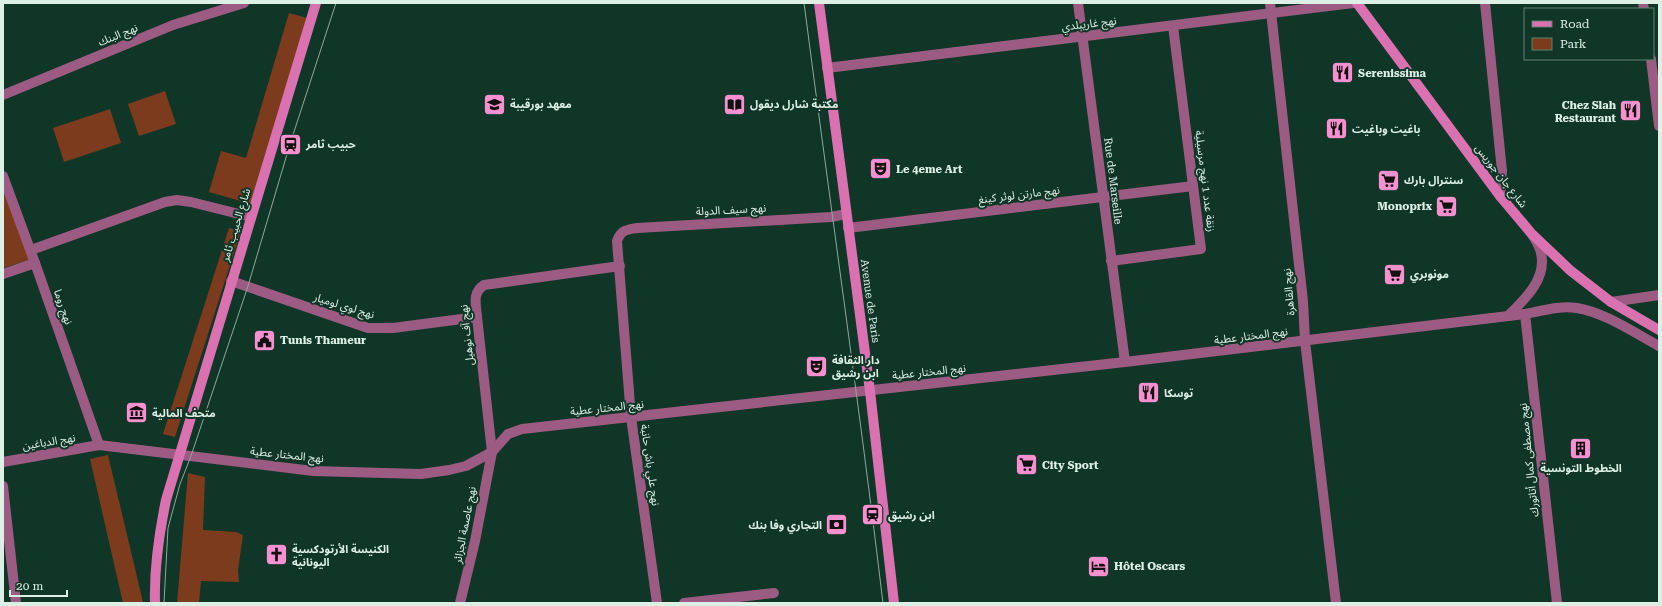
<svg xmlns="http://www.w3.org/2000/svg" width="1662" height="606" font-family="'Roboto Serif','Noto Sans Arabic',serif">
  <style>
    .green { fill: #7c3b1c }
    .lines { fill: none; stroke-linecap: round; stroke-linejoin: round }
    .minor { stroke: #9c5b82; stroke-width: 10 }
    .secondary { stroke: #da72b2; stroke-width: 10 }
    .tram { stroke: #8ea99d; stroke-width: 1 }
    .labels { text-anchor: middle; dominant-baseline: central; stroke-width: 4; stroke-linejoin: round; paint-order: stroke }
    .street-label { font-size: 11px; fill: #dcf0e6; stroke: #103627 }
    .poi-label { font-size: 11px; font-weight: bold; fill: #dcf0e6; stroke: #103627; text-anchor: start }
  </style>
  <rect width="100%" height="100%" fill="#103627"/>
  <!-- green -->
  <g class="green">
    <path d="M 289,13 L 307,18 L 251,204 L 209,192 L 221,151 L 246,158 Z"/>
    <path d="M 165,91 L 176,124 L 139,136 L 128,104 Z"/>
    <path d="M 110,109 L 121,143 L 64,162 L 53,128 Z"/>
    <path d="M 3,184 L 29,260 L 3,268 Z"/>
    <path d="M 229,228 L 241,231 L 175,437 L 163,434 Z"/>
    <path d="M 108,455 L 143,602 L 143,603 L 123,603 L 90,459 Z"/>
    <path d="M 188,473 L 205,477 L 203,530 L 236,532 L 243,535 L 238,570 L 239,582 L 201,581 L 199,603 L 177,603 Z"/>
  </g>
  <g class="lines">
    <!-- minor -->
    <g class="minor">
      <path d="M 1078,3 L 1125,362"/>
      <path d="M 1270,3 L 1303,301 L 1305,341 L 1336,603"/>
      <path d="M 1485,3 L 1502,171 L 1500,196"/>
      <path d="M 1643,3 L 1644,9"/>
      <path d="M 1651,59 L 1659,126"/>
      <path d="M 827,68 L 1353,3"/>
      <path d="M 3,95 L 173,25 L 244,3"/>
      <path d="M 3,176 L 35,263 L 99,445"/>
      <path d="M 848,228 L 1193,186"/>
      <path d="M 31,250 L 165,202 L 177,200 L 191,202 L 251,217"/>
      <path d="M 1111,261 L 1201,249 L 1173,26"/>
      <path d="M 3,274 L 35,263"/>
      <path d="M 231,281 L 368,328 L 393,328 L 477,317"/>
      <path d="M 1611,302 L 1659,295"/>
      <path d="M 1525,314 L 1557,603"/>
      <path d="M 1508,316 C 1525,299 1547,279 1541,253 C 1540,247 1536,241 1533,236"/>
      <path d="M 3,462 L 99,445 L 313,471 L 421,474 L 449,470 L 466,466 L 492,452 L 508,434 L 522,429 L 1125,362 L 1525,314 C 1541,311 1561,305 1577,308 C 1606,313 1633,332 1659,346"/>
      <path d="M 3,486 L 16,603"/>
      <path d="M 460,603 L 475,541 L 492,452 L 477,317 C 476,304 472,293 484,285 L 620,266"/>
      <path d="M 657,603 L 631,417 L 617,241 C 621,230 626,230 637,228 L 831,217 L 846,214"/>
      <path d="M 684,603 L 774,593"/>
    </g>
    <!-- secondary -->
    <g class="secondary">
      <path d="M 819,3 L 870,391 L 894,603"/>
      <path d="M 1357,3 L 1500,196 L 1531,233 L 1571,271 L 1611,302 L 1659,330"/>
      <path d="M 155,603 C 154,568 159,534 166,500 L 316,3"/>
    </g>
    <!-- tram -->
    <g class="tram">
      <path d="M 804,3 C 830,203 859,403 883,603"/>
      <path d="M 164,603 L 168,528 L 180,484 L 191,456 L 248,286 L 290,144 L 336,3"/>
    </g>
  </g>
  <!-- icons -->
  <defs>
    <symbol id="restaurant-square" viewBox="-11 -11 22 22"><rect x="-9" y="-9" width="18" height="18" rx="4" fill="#f790ce" stroke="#103627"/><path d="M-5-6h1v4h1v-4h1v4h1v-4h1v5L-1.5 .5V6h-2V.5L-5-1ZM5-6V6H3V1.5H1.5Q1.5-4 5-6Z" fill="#111"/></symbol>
    <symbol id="school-square" viewBox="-11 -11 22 22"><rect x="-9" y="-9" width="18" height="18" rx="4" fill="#f790ce" stroke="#103627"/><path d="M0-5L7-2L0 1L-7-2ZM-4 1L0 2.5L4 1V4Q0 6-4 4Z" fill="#111"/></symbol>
    <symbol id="library-square" viewBox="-11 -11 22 22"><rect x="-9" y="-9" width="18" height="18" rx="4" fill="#f790ce" stroke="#103627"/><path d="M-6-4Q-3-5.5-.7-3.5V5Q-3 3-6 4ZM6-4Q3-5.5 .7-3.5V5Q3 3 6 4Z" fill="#111"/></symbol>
    <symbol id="station-square" viewBox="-11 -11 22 22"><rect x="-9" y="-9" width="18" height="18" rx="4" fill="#f790ce" stroke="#103627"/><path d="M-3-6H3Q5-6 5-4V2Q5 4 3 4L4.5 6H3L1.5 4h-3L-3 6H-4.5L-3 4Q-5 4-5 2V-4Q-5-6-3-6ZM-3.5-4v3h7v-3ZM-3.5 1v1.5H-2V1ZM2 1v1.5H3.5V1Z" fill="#111"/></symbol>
    <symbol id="theatre-square" viewBox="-11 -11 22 22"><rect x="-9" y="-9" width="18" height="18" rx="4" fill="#f790ce" stroke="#103627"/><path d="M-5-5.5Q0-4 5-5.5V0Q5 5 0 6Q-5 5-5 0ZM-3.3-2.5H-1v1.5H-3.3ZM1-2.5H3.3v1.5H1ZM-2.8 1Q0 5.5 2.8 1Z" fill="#111"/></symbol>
    <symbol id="supermarket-square" viewBox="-11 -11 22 22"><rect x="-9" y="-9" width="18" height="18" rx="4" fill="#f790ce" stroke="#103627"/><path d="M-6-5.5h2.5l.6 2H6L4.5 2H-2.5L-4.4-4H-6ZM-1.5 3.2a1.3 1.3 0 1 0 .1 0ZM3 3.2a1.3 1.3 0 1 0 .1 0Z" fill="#111"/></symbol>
    <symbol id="civic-square" viewBox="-11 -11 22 22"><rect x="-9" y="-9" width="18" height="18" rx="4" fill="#f790ce" stroke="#103627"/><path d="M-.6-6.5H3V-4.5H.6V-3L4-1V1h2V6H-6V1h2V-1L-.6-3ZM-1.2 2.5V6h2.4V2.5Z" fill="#111"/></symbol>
    <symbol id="museum-square" viewBox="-11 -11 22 22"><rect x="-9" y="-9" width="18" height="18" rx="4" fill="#f790ce" stroke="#103627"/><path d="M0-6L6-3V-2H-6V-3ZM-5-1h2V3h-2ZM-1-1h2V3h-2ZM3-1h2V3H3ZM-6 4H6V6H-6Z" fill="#111"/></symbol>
    <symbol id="building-square" viewBox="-11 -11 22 22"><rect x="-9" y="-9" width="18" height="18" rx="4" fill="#f790ce" stroke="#103627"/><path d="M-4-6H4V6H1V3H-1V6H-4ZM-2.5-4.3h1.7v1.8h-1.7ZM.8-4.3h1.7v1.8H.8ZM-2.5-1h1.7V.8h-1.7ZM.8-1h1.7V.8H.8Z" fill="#111"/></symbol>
    <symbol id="bank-square" viewBox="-11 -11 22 22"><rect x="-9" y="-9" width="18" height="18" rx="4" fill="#f790ce" stroke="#103627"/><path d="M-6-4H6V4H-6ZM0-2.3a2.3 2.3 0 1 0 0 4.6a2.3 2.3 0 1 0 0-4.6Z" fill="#111"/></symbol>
    <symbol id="church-square" viewBox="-11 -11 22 22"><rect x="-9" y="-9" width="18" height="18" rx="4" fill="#f790ce" stroke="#103627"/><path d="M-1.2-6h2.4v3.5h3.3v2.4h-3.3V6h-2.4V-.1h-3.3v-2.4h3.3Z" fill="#111"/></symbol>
    <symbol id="hotel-square" viewBox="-11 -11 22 22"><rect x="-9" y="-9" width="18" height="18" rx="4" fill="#f790ce" stroke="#103627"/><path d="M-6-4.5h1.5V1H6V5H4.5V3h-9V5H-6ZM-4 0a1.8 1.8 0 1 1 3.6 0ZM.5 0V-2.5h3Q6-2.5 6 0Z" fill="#111"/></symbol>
  </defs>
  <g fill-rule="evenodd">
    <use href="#restaurant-square" x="1330" y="60" width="25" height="25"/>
    <use href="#school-square" x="482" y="92" width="25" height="25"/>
    <use href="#library-square" x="722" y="92" width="25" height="25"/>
    <use href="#restaurant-square" x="1618" y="98" width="25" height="25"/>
    <use href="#restaurant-square" x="1324" y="116" width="25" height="25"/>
    <use href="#station-square" x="278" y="132" width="25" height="25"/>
    <use href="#theatre-square" x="868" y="156" width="25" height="25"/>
    <use href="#supermarket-square" x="1376" y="168" width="25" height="25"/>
    <use href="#supermarket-square" x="1434" y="194" width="25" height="25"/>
    <use href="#supermarket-square" x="1382" y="262" width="25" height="25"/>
    <use href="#civic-square" x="252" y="328" width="25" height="25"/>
    <use href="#theatre-square" x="804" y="354" width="25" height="25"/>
    <use href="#restaurant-square" x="1136" y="380" width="25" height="25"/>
    <use href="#museum-square" x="124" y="400" width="25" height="25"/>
    <use href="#building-square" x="1568" y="436" width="25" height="25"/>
    <use href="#supermarket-square" x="1014" y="452" width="25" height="25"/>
    <use href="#station-square" x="860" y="502" width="25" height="25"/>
    <use href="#bank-square" x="824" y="512" width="25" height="25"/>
    <use href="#church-square" x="264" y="542" width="25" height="25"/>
    <use href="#hotel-square" x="1086" y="554" width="25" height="25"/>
  </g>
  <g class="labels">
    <!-- street labels -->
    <g class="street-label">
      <text transform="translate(1089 24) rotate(-7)">نهج غاريبلدي</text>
      <text transform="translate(118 35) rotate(-22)">نهج البنك</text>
      <text transform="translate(1501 176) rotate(52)">شارع جان جوريس</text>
      <text transform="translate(1113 181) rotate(83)">Rue de Marseille</text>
      <text transform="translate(1205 181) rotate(83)">زنقة عدد 1 نهج مرسيلية</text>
      <text transform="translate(1019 195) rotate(-7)">نهج مارتن لوثر كينغ</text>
      <text transform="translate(731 210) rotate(-3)">نهج سيف الدولة</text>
      <text transform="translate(236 225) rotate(-73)">شارع الحبيب ثامر</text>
      <text transform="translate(1289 292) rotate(-95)">نهج القاهرة</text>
      <text transform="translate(870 301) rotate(82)">Avenue de Paris</text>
      <text transform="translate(344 306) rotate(17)">نهج لوي لوميار</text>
      <text transform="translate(63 307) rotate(71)">نهج روما</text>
      <text transform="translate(467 335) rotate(-96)">نهج آف نوهيل</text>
      <text transform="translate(1251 336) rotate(-7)">نهج المختار عطية</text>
      <text transform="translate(929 372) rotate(-6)">نهج المختار عطية</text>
      <text transform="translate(607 408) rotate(-6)">نهج المختار عطية</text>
      <text transform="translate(49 442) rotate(-9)">نهج الدباغين</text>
      <text transform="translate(287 455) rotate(6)">نهج المختار عطية</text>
      <text transform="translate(1529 460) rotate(-96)">نهج مصطفى كمال أتاتورك</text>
      <text transform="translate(650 465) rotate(82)">نهج علي باش حانبة</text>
      <text transform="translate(465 525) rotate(-79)">نهج عاصمة الجزائر</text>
    </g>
    <!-- poi labels -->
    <g class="poi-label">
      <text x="1358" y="73">Serenissima</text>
      <text x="510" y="104">معهد بورقيبة</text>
      <text x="750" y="104">مكتبة شارل ديقول</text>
      <text x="1616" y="105" text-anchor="end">Chez Slah<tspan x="1616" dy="13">Restaurant</tspan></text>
      <text x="1352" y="129">باغيت وباغيت</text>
      <text x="306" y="144">حبيب ثامر</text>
      <text x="896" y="169">Le 4eme Art</text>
      <text x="1404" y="180">سنترال بارك</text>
      <text x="1432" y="206" text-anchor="end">Monoprix</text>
      <text x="1410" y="274">مونوبري</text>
      <text x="280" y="340">Tunis Thameur</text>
      <text x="832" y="360">دار الثقافة<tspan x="832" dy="13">ابن رشيق</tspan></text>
      <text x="1164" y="393">توسكا</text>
      <text x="152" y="413">متحف المالية</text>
      <text x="1042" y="465">City Sport</text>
      <text x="1581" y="468" text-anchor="middle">الخطوط التونسية</text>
      <text x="888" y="515">ابن رشيق</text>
      <text x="822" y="525" text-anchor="end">التجاري وفا بنك</text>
      <text x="292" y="549">الكنيسة الأرتودكسية<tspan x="292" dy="13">اليونانية</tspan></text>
      <text x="1114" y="566">Hôtel Oscars</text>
    </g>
  </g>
  <!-- border -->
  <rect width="1662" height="606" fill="none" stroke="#dcf0e6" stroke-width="8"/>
  <!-- legend -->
  <rect x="1524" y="8" width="130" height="52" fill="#103627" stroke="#628073"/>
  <rect x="1532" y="21" width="20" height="6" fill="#da72b2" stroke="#628073"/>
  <text x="1560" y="28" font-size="12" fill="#dcf0e6">Road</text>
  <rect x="1532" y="38" width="20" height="12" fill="#7c3b1c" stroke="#628073"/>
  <text x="1560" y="48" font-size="12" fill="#dcf0e6">Park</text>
  <!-- scale -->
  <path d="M10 590v6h57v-6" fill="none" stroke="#dcf0e6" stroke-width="2"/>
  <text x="16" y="590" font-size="12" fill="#dcf0e6" stroke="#103627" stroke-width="3" paint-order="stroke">20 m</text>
</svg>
